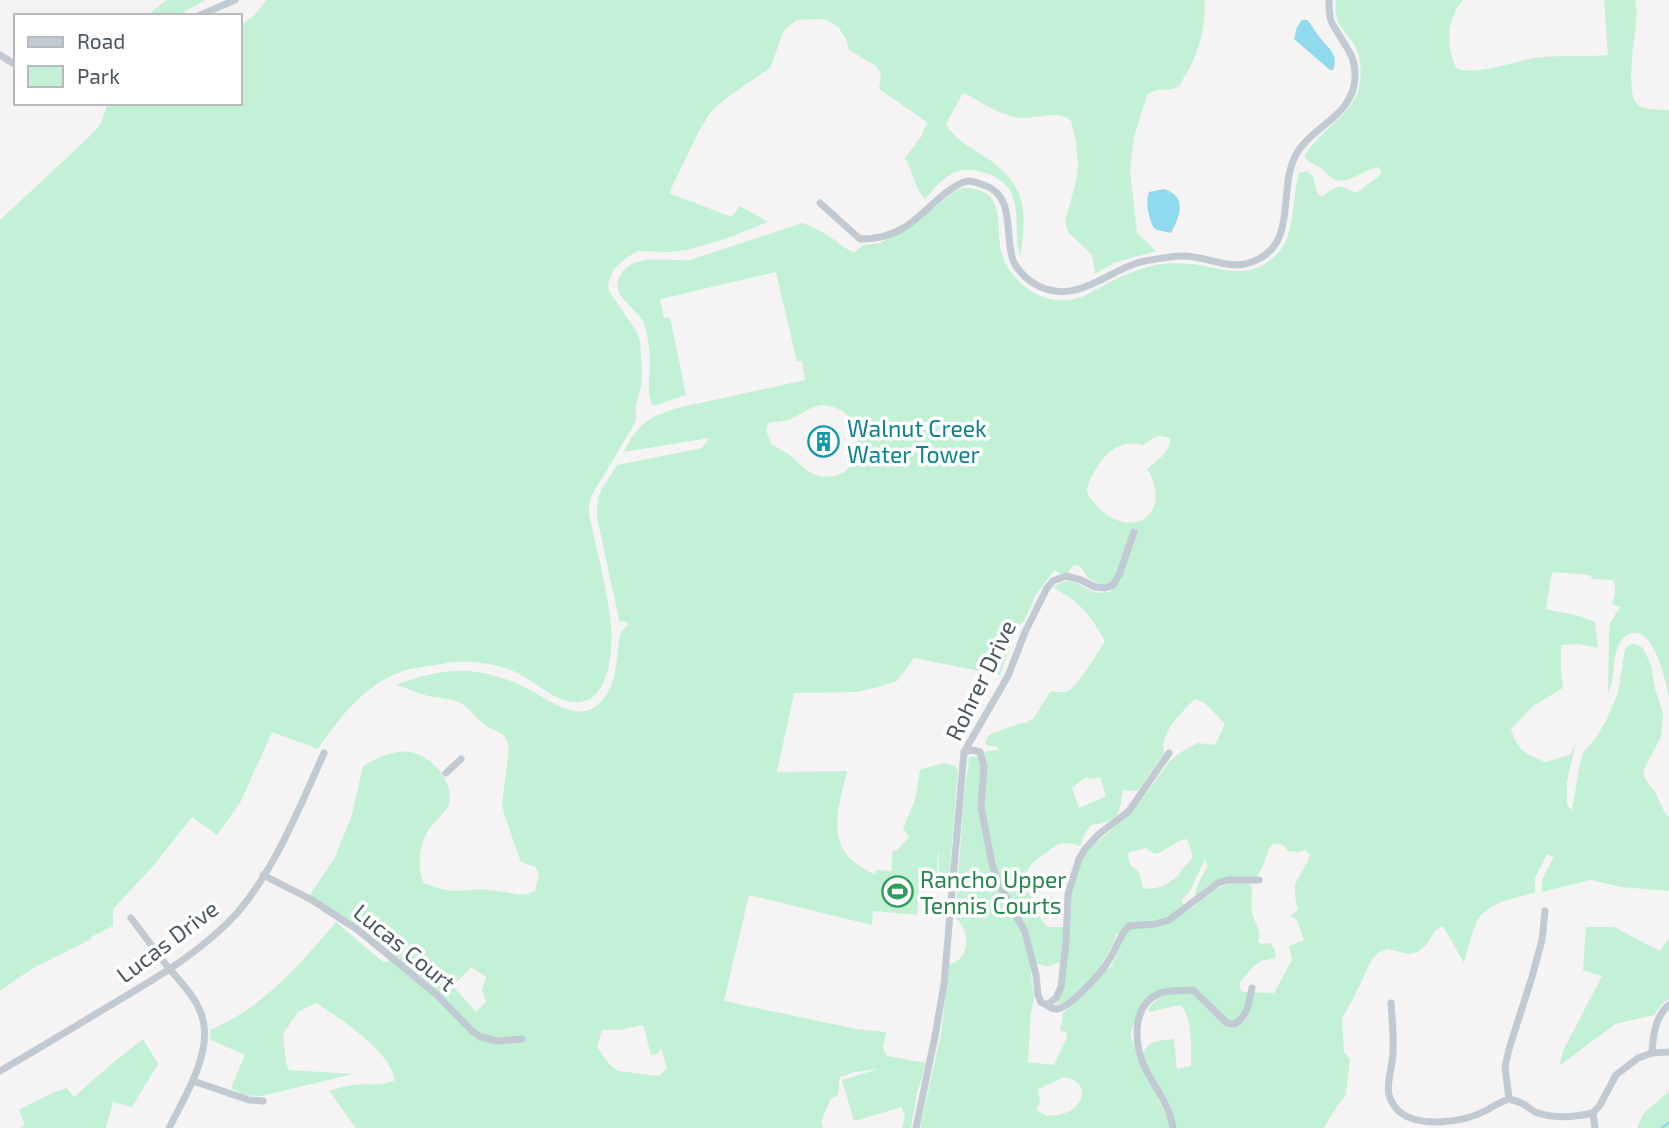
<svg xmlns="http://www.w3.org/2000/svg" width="1669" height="1128" font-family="'Exo 2',sans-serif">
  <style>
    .green { fill: #c3f1d5; fill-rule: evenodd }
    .water { fill: #90daee }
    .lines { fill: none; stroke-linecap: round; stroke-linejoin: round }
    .stream { stroke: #90daee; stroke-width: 2.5 }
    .minor { stroke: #c1cad2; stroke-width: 7 }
    .labels { text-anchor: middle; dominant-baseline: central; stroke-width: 7; stroke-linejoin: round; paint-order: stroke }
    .culture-label { font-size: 23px; fill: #0d838f; stroke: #fff; text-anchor: start }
    .street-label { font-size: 23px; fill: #4a5661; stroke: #fff }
    .leisure-label { font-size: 23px; fill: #27864d; stroke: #fff; text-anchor: start }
  </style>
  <rect width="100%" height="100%" fill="#f5f3f3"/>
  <!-- green -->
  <g class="green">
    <path d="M 167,0 L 205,0 L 177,16 L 150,16 L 152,11 Z"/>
    <path d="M 266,0 L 1204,0 C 1207,25 1198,55 1185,76 C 1184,77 1180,85 1179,86 C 1169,93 1156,86 1147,95 L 1134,137 L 1130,169 L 1137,233 L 1156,251 L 1116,262 L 1095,274 L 1092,255 L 1068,232 L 1065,221 L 1076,182 L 1078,166 L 1076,142 L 1071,120 C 1056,110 1040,118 1023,118 C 1003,118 981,101 963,93 L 946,124 C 954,138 966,145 979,153 C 1024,180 1029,207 1020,256 C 1014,235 1020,212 1011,192 C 1003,175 969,164 953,173 C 942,179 933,189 925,199 C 914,188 913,171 905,158 L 921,137 L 927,122 L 879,89 L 881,75 L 876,66 L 849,50 L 846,39 L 839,28 L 827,20 L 819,19 L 797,20 L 784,30 L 770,68 L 732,94 L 712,110 L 699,131 L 669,193 L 732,217 L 740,206 L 768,222 L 728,238 L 687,250 L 669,252 L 638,251 L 626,258 L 614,269 L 608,284 L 609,291 L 637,332 L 640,341 L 642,370 L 641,386 L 636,405 L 636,421 L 592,495 L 589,505 L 589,515 C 597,551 607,588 611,625 C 613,648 610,699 580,702 C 556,705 535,680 513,671 C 489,661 460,659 435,665 C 423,667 409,668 398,673 C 363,687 339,718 318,749 L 272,732 L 241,801 L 217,835 L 192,817 L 154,865 L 113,909 L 113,926 L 91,937 L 91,939 L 33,968 L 0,991 L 0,220 L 89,137 L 100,125 L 108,103 L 240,103 L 240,29 L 246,21 L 255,15 Z"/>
    <path d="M 1336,0 L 1463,0 C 1447,18 1445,48 1457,69 C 1481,76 1517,59 1543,57 C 1565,55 1587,57 1608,55 L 1604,0 L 1635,0 C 1636,7 1637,15 1636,22 C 1635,39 1625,92 1637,104 C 1645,111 1659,109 1669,110 L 1669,696 C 1665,680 1655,629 1632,633 C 1624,635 1619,643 1617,649 C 1612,664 1615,679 1608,693 L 1609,633 L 1610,623 L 1620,607 L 1612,604 C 1614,596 1617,588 1613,580 L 1593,579 L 1589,575 L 1552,572 L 1546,609 L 1579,616 L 1595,622 L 1598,648 L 1579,644 L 1561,645 L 1561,669 L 1563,688 L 1533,706 L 1511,729 C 1519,753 1524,752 1545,762 L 1570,755 L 1576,742 L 1567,781 L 1567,805 L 1572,810 L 1580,763 L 1583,753 L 1595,739 L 1606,721 L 1618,693 L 1625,649 C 1630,642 1636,644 1643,648 L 1651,665 L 1655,689 L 1663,713 L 1661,737 L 1644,769 L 1644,775 L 1647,782 L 1654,790 L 1664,811 L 1669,817 L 1669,891 L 1621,887 L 1591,880 L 1542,892 L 1542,880 L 1554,857 L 1547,854 L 1535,878 L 1535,893 C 1516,897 1487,902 1477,921 C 1471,934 1468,949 1464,963 L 1443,926 L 1435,931 L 1426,945 L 1418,952 L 1409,954 L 1387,949 L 1378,953 L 1372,959 L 1353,999 L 1342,1018 L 1344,1052 L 1350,1059 L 1346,1095 L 1337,1106 L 1324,1128 L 920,1128 L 941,1034 L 949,964 C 964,962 969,946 965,932 C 963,926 959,922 955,917 L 964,797 L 969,758 L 971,756 L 975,757 L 988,751 L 999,750 L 996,746 L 988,746 L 985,742 L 989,735 L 996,732 L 1021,723 L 1026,723 L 1033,719 L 1051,691 C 1057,692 1063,693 1068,691 C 1077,687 1098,652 1105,641 C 1090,615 1081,602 1053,588 C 1072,571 1082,591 1100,593 C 1104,593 1108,592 1112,591 L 1088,578 L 1080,566 L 1074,565 L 1068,572 L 1061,574 L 1054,570 L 1036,595 L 1024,621 L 1017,627 L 1000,675 L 914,658 L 897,681 L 878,687 L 856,692 L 794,693 L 777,772 L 847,771 C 841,797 828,833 848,856 C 854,864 866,869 875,875 L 876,870 L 891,871 L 893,850 L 899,850 L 898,849 L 909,837 L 903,829 L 915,800 L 920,770 C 933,766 948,758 958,769 L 948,892 L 944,891 L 938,878 L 939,853 L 938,853 L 937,874 L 921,873 L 917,915 L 873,911 L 872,925 L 749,895 L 724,1001 L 856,1029 L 886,1032 L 883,1048 L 887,1056 L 926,1063 L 917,1093 L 911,1128 L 902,1128 L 905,1117 L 902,1107 L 854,1121 L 842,1080 L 878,1069 L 855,1072 L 840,1077 L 838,1095 L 831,1099 L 821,1121 L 823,1128 L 356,1128 L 329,1091 C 337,1089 347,1085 356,1085 C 371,1083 382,1087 395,1080 C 390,1051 340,1018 316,1003 L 298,1012 L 283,1034 L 286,1063 L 289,1070 L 353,1074 L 262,1096 L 244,1095 L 231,1088 L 245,1055 L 211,1040 L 210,1030 C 263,1008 300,964 336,922 L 383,962 L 389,961 L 394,957 L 357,925 L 309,896 L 334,859 L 351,818 L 363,766 C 376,759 394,749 409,752 C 430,754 455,782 449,804 C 446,812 437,819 432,825 C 419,841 417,864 423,883 L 441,889 L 455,891 L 482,889 L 524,895 L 535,891 L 539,874 L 535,867 L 521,862 L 505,817 L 502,804 L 509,750 C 507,730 498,734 485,725 C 476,718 470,708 460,703 C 450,698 438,698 428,696 C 417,693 407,688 396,685 C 418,676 446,669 470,671 C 488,673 506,678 522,686 C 545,696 576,726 600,703 C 615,687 616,668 618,648 C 619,643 619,636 621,632 C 623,629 626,627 629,624 L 624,621 L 620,622 L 619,620 L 597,517 L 597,507 L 598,497 L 603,487 L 617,465 L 702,448 L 709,438 L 624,452 C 637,424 649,417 677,408 L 805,380 L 802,361 L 797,362 L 776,272 L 660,299 L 664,318 L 670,317 L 686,395 C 675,397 664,405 652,405 C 646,392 650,376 650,362 C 650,351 648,341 646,330 C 644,316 629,307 621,296 C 617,290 616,282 620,276 C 633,252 668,262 690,260 L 802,223 C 812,226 820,231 829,236 C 838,242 844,249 854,252 L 864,245 L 880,243 L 906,230 L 954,192 C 960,188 966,187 974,189 C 1009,194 993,237 1004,260 C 1009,274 1027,291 1041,296 C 1076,309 1092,290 1120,277 C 1131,272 1143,268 1155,265 C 1167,263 1181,263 1192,264 C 1223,268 1246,281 1273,258 C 1297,239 1291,200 1299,173 L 1307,171 L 1313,176 L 1318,195 L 1323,196 L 1331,190 L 1340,186 L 1356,193 L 1378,177 L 1382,172 L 1378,167 C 1366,169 1348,184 1336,180 C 1331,178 1326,172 1322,169 C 1316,165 1309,163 1304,157 C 1327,118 1372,112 1358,53 C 1354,39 1340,31 1336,16 C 1335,12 1336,5 1336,0 ZM 820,405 C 873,405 869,484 821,476 C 809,475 799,463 790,455 C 784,451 777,447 771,444 L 766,430 L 769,423 L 789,420 L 809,409 ZM 1159,436 L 1170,438 C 1171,452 1157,460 1147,469 C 1174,512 1133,543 1098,507 C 1093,502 1087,496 1087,489 C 1088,482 1095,470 1099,464 C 1110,448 1121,442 1140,444 L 1142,446 L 1153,438 ZM 1195,699 L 1205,703 L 1225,724 L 1215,745 L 1198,743 L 1183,751 L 1171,760 L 1132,812 L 1090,848 L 1081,861 L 1070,893 L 1065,927 L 1048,927 C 1035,916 1038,900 1025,889 C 1024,870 1029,865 1043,855 C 1059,843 1059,840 1080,846 L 1084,835 L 1091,825 C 1119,821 1119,816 1123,790 L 1136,791 L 1140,788 L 1164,753 C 1160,732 1181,713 1195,699 ZM 1086,777 L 1093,779 L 1100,777 L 1106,796 L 1079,808 L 1072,788 ZM 1187,839 L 1193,856 C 1190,863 1187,864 1182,869 C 1180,872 1178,876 1175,878 C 1167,885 1153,891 1143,888 C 1141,880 1140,869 1131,866 L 1128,856 L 1129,852 L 1146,848 L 1155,854 C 1167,851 1174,841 1187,839 ZM 1273,844 C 1281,843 1285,845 1288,851 L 1298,852 L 1306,850 L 1310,855 C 1301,881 1289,878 1298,909 L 1291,916 L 1297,920 L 1304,940 L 1289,946 L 1292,960 L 1274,993 L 1242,992 L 1240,988 L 1240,982 L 1254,966 L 1261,961 L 1275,958 C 1277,952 1274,948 1270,943 L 1262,944 L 1258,942 C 1263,930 1254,924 1252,912 C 1251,905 1252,896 1252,887 L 1249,884 C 1221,879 1210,895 1189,910 L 1181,901 L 1190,891 L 1205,859 L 1208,866 C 1202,875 1195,888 1195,898 C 1214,876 1229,877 1256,877 C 1266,866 1265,852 1273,844 ZM 1117,933 L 1125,933 L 1112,965 L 1098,978 L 1089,990 L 1063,1013 L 1060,1031 L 1067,1032 L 1066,1040 L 1054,1065 L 1028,1062 L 1031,1013 L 1034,998 L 1031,974 L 1032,968 L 1036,964 C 1044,964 1049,969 1056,963 L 1067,964 L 1059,1000 L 1055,1005 C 1080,1000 1110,957 1117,933 ZM 471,967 L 486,977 L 482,990 L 486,1002 L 476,1012 L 453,986 ZM 1154,994 L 1161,995 L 1150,1006 L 1148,1010 L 1149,1012 L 1180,1005 C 1193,1016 1191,1050 1191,1066 L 1177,1069 L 1174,1039 C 1158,1041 1147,1040 1142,1056 L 1170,1105 L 1173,1112 L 1167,1116 C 1160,1102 1128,1043 1131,1031 C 1132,1025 1150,1001 1154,994 ZM 643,1025 L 651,1055 L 658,1054 L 661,1048 L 667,1068 L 659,1076 L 618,1071 L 609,1064 L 597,1047 L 602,1030 L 619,1030 ZM 1064,1077 C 1090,1082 1086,1105 1065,1113 C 1060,1115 1053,1115 1047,1116 L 1036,1110 L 1040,1102 L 1038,1089 Z"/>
    <path d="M 1586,927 L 1614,927 L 1660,951 L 1669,938 L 1669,999 L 1661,1005 L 1654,1015 L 1615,1024 L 1559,1066 L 1564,1049 L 1602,976 L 1583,970 Z"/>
    <path d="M 143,1039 L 158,1064 L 132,1107 L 113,1102 L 106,1128 L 20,1128 L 25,1124 L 19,1110 L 52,1093 L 67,1088 L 74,1097 L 109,1066 Z"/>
    <path d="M 1669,1091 L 1669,1128 L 1637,1128 L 1643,1114 Z"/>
  </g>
  <!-- water -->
  <g class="water">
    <path d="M 1302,20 L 1307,20 C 1312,25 1316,33 1321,39 C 1330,49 1339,57 1333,70 L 1330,70 L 1294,39 L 1297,27 Z"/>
    <path d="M 1164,189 C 1188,197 1180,215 1171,233 L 1157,230 L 1153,227 C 1149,217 1145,203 1149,192 Z"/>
  </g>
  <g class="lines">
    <!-- stream -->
    <path class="stream" d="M 1662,1128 L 1669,1122"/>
    <!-- minor -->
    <g class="minor">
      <path d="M 198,16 L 235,0"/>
      <path d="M 0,55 L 16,65"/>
      <path d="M 820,203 L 860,239 C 876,239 891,236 905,227 C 922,217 951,182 969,181 C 973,181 980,184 984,185 C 1016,196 1004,234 1013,260 C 1016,268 1025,278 1033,283 C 1072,307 1101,275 1137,263 C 1147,260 1173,256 1184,256 C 1207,256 1228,271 1252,262 C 1303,243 1273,182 1301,147 C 1320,123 1353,113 1355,78 C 1356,59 1349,51 1339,35 C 1337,31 1333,26 1331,21 C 1329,15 1329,6 1329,0"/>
      <path d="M 964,752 L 972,750 L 980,752 L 984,766 L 981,807 L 992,864 L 998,882 L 1025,932 L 1036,975 L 1038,995 L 1041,1002 L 1047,1005 L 1056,998 L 1061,987 L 1066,943 L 1068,894 L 1079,859 L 1085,849 L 1099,834 L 1129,811 L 1169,753"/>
      <path d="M 446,773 L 461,759"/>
      <path d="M 263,875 L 312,900 L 358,930 L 437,995 L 472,1031 L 481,1037 L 497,1041 L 522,1039"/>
      <path d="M 1545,911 L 1542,940 L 1532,977 L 1509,1049 L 1505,1067 L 1509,1099 C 1513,1100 1517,1101 1521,1103 C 1526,1105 1530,1109 1535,1112 C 1553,1119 1575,1117 1593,1113"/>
      <path d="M 131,918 C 143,934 155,950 167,966 C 182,984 201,1001 204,1026 C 209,1058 183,1100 169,1128"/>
      <path d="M 1391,1003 C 1392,1019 1394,1036 1393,1052 C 1393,1066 1386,1081 1389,1095 C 1391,1102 1396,1109 1401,1113 C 1421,1128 1464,1122 1485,1111 C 1494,1106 1500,1102 1509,1099"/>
      <path d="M 1047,1005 C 1051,1008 1052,1009 1057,1009 C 1071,1007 1102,972 1109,960 C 1117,948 1118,937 1129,926 L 1155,924 L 1169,920 L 1218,883 L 1228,880 L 1259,880"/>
      <path d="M 1652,1053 C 1653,1035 1655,1017 1669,1005"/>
      <path d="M 0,1071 C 38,1049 76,1026 114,1003 C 158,977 204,950 238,912 C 276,867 300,806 324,753"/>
      <path d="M 193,1081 L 249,1100 L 263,1101"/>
      <path d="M 1593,1113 L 1600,1105 L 1616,1075 L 1638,1058 L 1652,1053 L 1669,1052"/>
      <path d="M 1593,1113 L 1595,1128"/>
      <path d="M 916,1128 L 935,1036 L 944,984 L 964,752 L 1008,676 L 1025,632 L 1047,588 L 1053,581 L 1066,576 L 1081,580 L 1095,587 L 1105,588 L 1113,585 L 1119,575 L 1134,532"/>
      <path d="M 1173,1128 C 1170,1105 1156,1090 1146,1070 C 1134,1046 1130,1006 1160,993 C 1170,990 1183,991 1193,990 L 1227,1023 L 1234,1024 C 1248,1017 1249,1002 1252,988"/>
    </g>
  </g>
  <!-- icons -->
  <defs>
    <symbol id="building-ring" viewBox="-11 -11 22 22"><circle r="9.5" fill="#fff" stroke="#0f9aa8" stroke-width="1.5"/><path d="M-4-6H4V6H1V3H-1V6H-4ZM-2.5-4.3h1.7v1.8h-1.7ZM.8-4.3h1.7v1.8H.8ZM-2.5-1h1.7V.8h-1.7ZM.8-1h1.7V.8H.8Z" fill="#0f9aa8"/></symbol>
    <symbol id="stadium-ring" viewBox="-11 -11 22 22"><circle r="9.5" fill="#fff" stroke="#2e9e5b" stroke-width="1.5"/><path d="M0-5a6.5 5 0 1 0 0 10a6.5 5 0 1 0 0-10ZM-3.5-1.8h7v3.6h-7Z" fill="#2e9e5b"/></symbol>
  </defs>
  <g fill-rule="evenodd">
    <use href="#building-ring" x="806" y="424" width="35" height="35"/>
    <use href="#stadium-ring" x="880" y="874" width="35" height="35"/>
  </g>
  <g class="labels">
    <!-- culture labels -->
    <g class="culture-label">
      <text x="847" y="428">Walnut Creek<tspan x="847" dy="26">Water Tower</tspan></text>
    </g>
    <!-- street labels -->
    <g class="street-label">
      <text transform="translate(980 680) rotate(-64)">Rohrer Drive</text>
      <text transform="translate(167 941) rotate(-37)">Lucas Drive</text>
      <text transform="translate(405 947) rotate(39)">Lucas Court</text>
    </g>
    <!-- leisure labels -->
    <g class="leisure-label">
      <text x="920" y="879">Rancho Upper<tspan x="920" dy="26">Tennis Courts</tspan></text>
    </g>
  </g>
  <!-- legend -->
  <rect x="14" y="14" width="228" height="91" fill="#ffffff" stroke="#b7bbc0" stroke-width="2"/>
  <rect x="28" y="37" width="35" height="10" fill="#c1cad2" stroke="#b7bbc0" stroke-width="2"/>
  <text x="77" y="49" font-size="21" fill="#4a5661">Road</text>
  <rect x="28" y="66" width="35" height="21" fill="#c3f1d5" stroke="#b7bbc0" stroke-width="2"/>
  <text x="77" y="84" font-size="21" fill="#4a5661">Park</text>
</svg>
